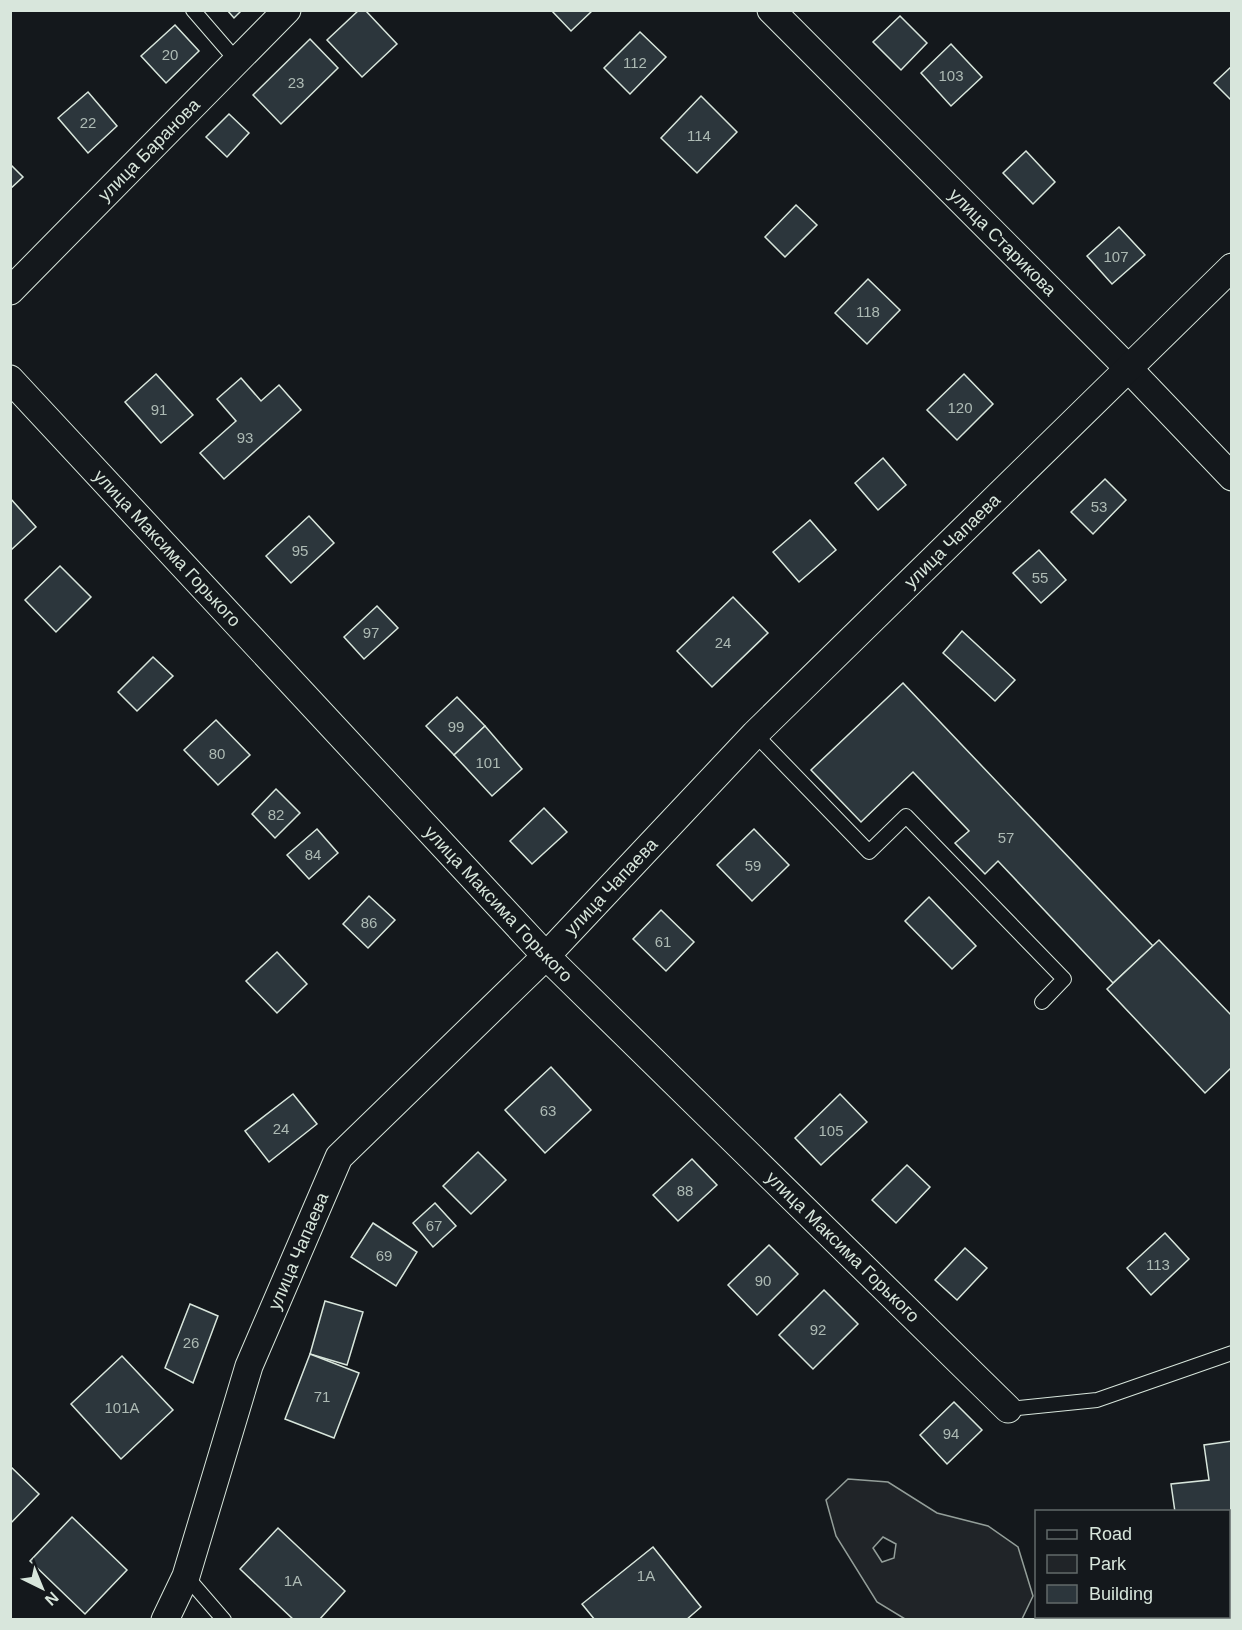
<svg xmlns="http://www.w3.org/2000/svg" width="1242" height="1630" font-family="Arial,sans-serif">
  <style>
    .green { fill: #202428; stroke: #939e99; stroke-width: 1.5; fill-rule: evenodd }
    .building { fill: #2c363c; stroke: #d8e6dc; stroke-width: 1.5 }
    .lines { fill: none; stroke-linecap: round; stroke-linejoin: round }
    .service-casing { stroke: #d8e6dc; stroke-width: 16 }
    .minor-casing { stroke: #d8e6dc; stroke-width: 29 }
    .service { stroke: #14181c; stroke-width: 14 }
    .minor { stroke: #14181c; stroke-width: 27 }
    .labels { text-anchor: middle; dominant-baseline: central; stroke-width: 4.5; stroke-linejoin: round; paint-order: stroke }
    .number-label { font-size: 15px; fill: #adbab4 }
    .street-label { font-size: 18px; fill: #d8e6dc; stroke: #14181c }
  </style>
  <rect width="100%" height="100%" fill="#14181c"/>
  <!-- green -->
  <path class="green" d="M 848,1479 L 888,1482 L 937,1513 L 988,1526 L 1018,1547 L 1033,1596 L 1022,1619 L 905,1619 L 877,1602 L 836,1536 L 826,1500 ZM 883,1537 L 896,1544 L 894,1558 L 882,1562 L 873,1548 Z"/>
  <!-- building -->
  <g class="building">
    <path d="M 227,10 L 242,10 L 234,18 Z"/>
    <path d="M 359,10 L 365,10 L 397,44 L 362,77 L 327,40 Z"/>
    <path d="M 551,10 L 593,10 L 571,31 Z"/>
    <path d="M 900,16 L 927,43 L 901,70 L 873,42 Z"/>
    <path d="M 175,25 L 199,51 L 166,83 L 141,56 Z"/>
    <path d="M 640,32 L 666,57 L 630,94 L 604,68 Z"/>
    <path d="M 310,39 L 338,68 L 281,124 L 253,95 Z"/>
    <path d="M 951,44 L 982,77 L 951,106 L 921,73 Z"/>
    <path d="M 1232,66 L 1232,101 L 1214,83 Z"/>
    <path d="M 88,92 L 117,126 L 88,153 L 58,118 Z"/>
    <path d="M 701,96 L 737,132 L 697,173 L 661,138 Z"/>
    <path d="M 229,114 L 249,133 L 227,157 L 206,137 Z"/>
    <path d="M 1026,151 L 1055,182 L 1033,204 L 1003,173 Z"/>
    <path d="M 10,164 L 23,177 L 10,189 Z"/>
    <path d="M 796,205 L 817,225 L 785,257 L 765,237 Z"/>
    <path d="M 1119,227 L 1145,255 L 1112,284 L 1087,256 Z"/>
    <path d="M 868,279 L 900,310 L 867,344 L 835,313 Z"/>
    <path d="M 156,374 L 193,415 L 161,443 L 125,402 Z"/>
    <path d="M 964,374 L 993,404 L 957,440 L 927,410 Z"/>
    <path d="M 241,378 L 261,401 L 279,385 L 301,410 L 224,479 L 200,453 L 236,421 L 217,399 Z"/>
    <path d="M 883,458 L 906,485 L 878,510 L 855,483 Z"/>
    <path d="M 1105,479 L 1126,500 L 1093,534 L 1071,512 Z"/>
    <path d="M 10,498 L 36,527 L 11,550 L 10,550 Z"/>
    <path d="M 309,516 L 334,543 L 291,583 L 266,556 Z"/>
    <path d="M 810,520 L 836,550 L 799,582 L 773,552 Z"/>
    <path d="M 1039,550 L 1066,580 L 1041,603 L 1013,573 Z"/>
    <path d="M 60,566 L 91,597 L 56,632 L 25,600 Z"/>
    <path d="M 733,597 L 768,633 L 712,687 L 677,651 Z"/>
    <path d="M 377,606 L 398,628 L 364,659 L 344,637 Z"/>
    <path d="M 962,631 L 1015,680 L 995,701 L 943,653 Z"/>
    <path d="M 153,657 L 173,676 L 137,711 L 118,692 Z"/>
    <path d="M 903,683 L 1153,946 L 1113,983 L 998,861 L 985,874 L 955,843 L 969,831 L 913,772 L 861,822 L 811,770 Z"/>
    <path d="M 457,697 L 485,726 L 454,755 L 426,726 Z"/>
    <path d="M 216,720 L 250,755 L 218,785 L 184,750 Z"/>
    <path d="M 485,726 L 522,769 L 492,796 L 454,755 Z"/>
    <path d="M 276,789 L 300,813 L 275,838 L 252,814 Z"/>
    <path d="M 544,808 L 567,832 L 532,864 L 510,841 Z"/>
    <path d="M 317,829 L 338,853 L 309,879 L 287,855 Z"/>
    <path d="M 754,829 L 789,865 L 752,901 L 717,865 Z"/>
    <path d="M 369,896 L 395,920 L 368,948 L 343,924 Z"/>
    <path d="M 929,897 L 976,946 L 952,969 L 905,921 Z"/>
    <path d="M 661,910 L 694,942 L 666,971 L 633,939 Z"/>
    <path d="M 1159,940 L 1232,1016 L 1232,1067 L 1205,1093 L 1107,989 Z"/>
    <path d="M 277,952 L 307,984 L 277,1013 L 246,981 Z"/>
    <path d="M 551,1067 L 591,1110 L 545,1153 L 505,1110 Z"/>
    <path d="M 293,1094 L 317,1124 L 269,1162 L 245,1131 Z"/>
    <path d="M 840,1094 L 867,1122 L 821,1165 L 795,1138 Z"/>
    <path d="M 478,1152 L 506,1180 L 471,1214 L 443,1186 Z"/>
    <path d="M 692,1159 L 717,1185 L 678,1221 L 653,1195 Z"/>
    <path d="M 907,1165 L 930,1187 L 896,1223 L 872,1200 Z"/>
    <path d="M 435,1203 L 456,1226 L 433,1247 L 413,1223 Z"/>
    <path d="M 373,1223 L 417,1252 L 396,1286 L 351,1257 Z"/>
    <path d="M 1165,1233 L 1189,1259 L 1151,1295 L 1127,1268 Z"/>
    <path d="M 769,1245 L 798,1274 L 757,1315 L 728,1285 Z"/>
    <path d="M 965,1248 L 987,1268 L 957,1300 L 935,1280 Z"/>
    <path d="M 824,1290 L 858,1324 L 813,1369 L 779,1335 Z"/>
    <path d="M 325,1301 L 363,1312 L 347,1365 L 310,1354 Z"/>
    <path d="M 190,1304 L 218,1316 L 193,1383 L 165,1368 Z"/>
    <path d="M 310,1354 L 359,1373 L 334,1438 L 285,1419 Z"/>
    <path d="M 122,1356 L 173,1410 L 121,1459 L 71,1404 Z"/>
    <path d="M 954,1402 L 982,1430 L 947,1464 L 920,1435 Z"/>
    <path d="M 1232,1441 L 1232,1620 L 1229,1620 L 1228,1512 L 1175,1512 L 1171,1484 L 1209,1480 L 1204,1445 Z"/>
    <path d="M 10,1466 L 39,1494 L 10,1524 Z"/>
    <path d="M 72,1517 L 127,1570 L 85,1614 L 30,1561 Z"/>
    <path d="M 278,1528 L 345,1591 L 319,1620 L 294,1620 L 240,1569 Z"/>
    <path d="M 653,1547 L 701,1607 L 686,1620 L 595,1620 L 582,1604 Z"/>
  </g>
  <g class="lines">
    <defs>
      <g id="service">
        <path d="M 193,10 L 237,61"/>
        <path d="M 755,734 L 869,852 L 906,816 L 1064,979 L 1042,1002"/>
        <path d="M 1008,1409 L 1097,1400 L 1232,1353"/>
        <path d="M 186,1576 L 224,1620"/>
      </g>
      <g id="minor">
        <path id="s1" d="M 771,10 L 1128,368 L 1232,477"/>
        <path id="s2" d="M 10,291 L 287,10"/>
        <path id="s3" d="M 10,379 L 546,956 L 1008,1409"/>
        <path id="s4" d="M 165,1620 L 186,1576 L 249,1366 L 339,1157 L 546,956 L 755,734 L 1232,267"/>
      </g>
    </defs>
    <!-- service casing -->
    <use href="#service" class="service-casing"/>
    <!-- minor casing -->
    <use href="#minor" class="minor-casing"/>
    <!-- service -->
    <use href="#service" class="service"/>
    <!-- minor -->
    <use href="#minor" class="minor"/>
  </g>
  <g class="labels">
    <!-- number labels -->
    <g class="number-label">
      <text x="170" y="54">20</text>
      <text x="635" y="62">112</text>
      <text x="951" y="75">103</text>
      <text x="296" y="82">23</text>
      <text x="88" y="122">22</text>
      <text x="699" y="135">114</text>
      <text x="1116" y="256">107</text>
      <text x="868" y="311">118</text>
      <text x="960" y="407">120</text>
      <text x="159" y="409">91</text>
      <text x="245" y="437">93</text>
      <text x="1099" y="506">53</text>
      <text x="300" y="550">95</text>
      <text x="1040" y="577">55</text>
      <text x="371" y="632">97</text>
      <text x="723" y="642">24</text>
      <text x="456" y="726">99</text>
      <text x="217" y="753">80</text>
      <text x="488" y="762">101</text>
      <text x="276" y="814">82</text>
      <text x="1006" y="837">57</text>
      <text x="313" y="854">84</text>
      <text x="753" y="865">59</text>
      <text x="369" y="922">86</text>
      <text x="663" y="941">61</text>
      <text x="548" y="1110">63</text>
      <text x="281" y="1128">24</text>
      <text x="831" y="1130">105</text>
      <text x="685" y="1190">88</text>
      <text x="434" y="1225">67</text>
      <text x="384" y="1255">69</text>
      <text x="1158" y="1264">113</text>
      <text x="763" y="1280">90</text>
      <text x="818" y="1329">92</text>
      <text x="191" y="1342">26</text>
      <text x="322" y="1396">71</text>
      <text x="122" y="1407">101А</text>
      <text x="951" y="1433">94</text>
      <text x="646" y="1575">1А</text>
      <text x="293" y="1580">1А</text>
    </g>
    <!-- street labels -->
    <g class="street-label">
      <text stroke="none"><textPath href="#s2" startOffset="198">улица Баранова</textPath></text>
      <text stroke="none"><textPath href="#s1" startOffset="328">улица Старикова</textPath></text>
      <text stroke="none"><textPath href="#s4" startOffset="1365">улица Чапаева</textPath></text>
      <text stroke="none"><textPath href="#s3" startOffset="231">улица Максима Горького</textPath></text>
      <text stroke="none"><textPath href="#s4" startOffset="879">улица Чапаева</textPath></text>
      <text stroke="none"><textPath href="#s3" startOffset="717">улица Максима Горького</textPath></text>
      <text stroke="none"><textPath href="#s3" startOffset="1203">улица Максима Горького</textPath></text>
      <text stroke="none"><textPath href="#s4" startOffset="393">улица Чапаева</textPath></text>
    </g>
  </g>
  <!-- border -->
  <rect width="1242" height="1630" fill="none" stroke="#d8e6dc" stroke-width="24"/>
  <!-- legend -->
  <rect x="1035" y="1510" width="195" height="108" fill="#14181c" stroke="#626a69" stroke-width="1.5"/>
  <rect x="1047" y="1530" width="30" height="9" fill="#14181c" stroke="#626a69" stroke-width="1.5"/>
  <text x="1089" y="1540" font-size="18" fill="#d8e6dc">Road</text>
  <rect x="1047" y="1555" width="30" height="18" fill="#202428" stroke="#626a69" stroke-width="1.5"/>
  <text x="1089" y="1570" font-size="18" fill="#d8e6dc">Park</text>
  <rect x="1047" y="1585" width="30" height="18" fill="#2c363c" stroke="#626a69" stroke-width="1.5"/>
  <text x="1089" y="1600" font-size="18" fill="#d8e6dc">Building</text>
  <!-- north arrow -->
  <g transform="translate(42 1588) rotate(137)" stroke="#14181c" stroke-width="4.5" paint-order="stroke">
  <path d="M0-4.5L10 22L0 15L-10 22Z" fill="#d8e6dc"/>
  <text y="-9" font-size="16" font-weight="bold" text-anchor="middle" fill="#d8e6dc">N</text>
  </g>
</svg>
